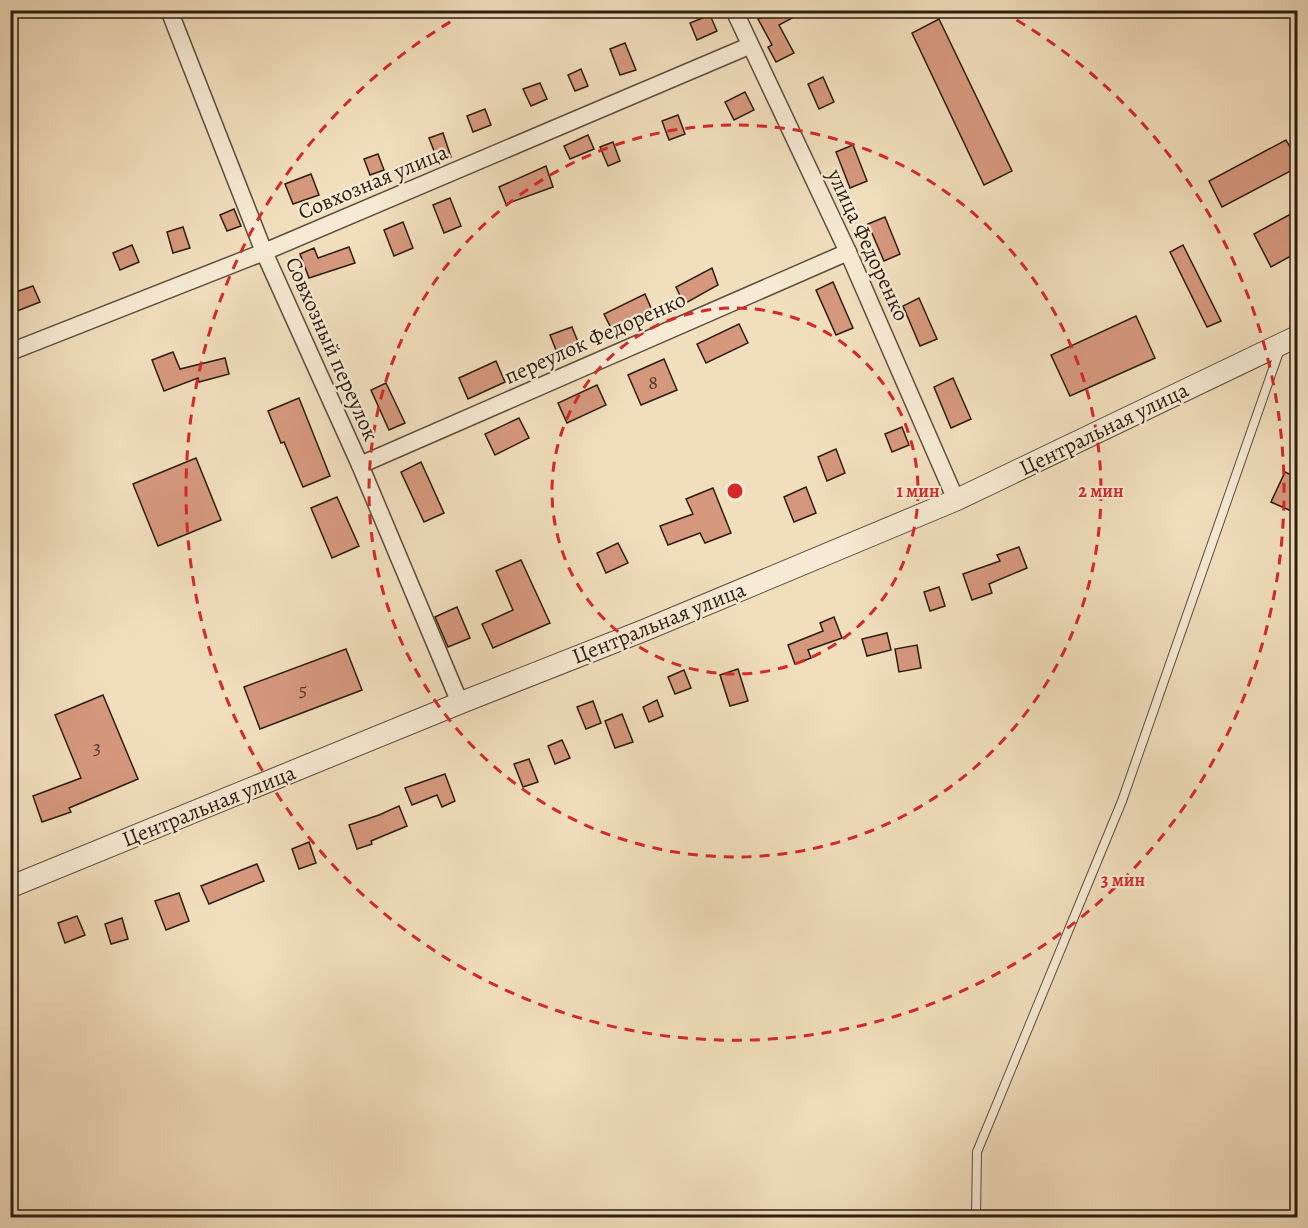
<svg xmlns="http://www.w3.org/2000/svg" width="1308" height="1228" font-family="Alegreya,serif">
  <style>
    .building { fill: #d6987d; stroke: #2c1e10; stroke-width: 1.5 }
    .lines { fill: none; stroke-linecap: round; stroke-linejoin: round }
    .service-casing { stroke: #5d4e3b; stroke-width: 10 }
    .minor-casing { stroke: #5d4e3b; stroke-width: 19 }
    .tertiary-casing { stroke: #5d4e3b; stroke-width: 23 }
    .service { stroke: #f6ead4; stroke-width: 8 }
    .minor { stroke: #f6ead4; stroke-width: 16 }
    .tertiary { stroke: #f6ead4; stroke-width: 21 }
    .ring { fill: none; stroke: #d62828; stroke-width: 3; stroke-dasharray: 10 8 }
    .labels { text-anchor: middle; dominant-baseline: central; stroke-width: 4.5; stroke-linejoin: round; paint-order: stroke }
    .number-label { font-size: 20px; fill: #563c2b }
    .street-label { font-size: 22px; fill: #2c1e10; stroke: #f6ead4 }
    .centre { fill: #d62828; stroke: #f6ead4; stroke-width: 3 }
    .ring-label { font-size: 18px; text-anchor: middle; font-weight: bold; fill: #d62828; stroke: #f6ead4; stroke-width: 4.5; stroke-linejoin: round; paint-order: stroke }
  </style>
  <rect width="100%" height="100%" fill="#f1debd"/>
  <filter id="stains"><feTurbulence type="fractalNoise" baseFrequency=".00333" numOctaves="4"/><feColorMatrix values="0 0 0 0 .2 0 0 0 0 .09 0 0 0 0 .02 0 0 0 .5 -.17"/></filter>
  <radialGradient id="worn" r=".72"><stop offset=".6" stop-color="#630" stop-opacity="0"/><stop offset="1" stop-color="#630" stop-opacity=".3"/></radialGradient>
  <!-- building -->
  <g class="building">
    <path d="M 775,10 L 807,10 L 779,25 L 794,53 L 776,62 L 768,47 L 772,45 L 758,19 Z"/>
    <path d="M 710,15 L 717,31 L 697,40 L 690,23 Z"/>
    <path d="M 939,19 L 1012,171 L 984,185 L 912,33 Z"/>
    <path d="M 625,43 L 636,70 L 620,75 L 610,49 Z"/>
    <path d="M 581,69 L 588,86 L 575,91 L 568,75 Z"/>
    <path d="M 823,77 L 834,102 L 819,109 L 808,84 Z"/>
    <path d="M 540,83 L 547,99 L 531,106 L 523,89 Z"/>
    <path d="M 745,92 L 754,110 L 734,120 L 725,102 Z"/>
    <path d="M 485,109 L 491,125 L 473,132 L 467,116 Z"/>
    <path d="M 678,115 L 685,134 L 669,140 L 662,121 Z"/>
    <path d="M 443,133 L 451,157 L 438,161 L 429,138 Z"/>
    <path d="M 588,135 L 594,149 L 570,159 L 564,146 Z"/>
    <path d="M 1286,140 L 1298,161 L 1298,167 L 1222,207 L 1209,181 Z"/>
    <path d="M 613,142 L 620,161 L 608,166 L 600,147 Z"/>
    <path d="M 853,145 L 867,181 L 850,188 L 836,152 Z"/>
    <path d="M 378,154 L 384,170 L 370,175 L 364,159 Z"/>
    <path d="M 546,166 L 553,187 L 506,204 L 499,187 Z"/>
    <path d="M 311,174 L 319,195 L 293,204 L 285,184 Z"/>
    <path d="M 450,198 L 461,226 L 444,233 L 433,205 Z"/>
    <path d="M 234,209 L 241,226 L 227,231 L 220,215 Z"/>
    <path d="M 1298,210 L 1298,252 L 1271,267 L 1254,234 Z"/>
    <path d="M 885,217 L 900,254 L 884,261 L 868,224 Z"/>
    <path d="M 403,222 L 413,248 L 394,256 L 384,230 Z"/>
    <path d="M 183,227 L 190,248 L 173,253 L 167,232 Z"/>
    <path d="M 132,245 L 139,262 L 120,270 L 113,253 Z"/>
    <path d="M 1183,245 L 1221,321 L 1207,327 L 1170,252 Z"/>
    <path d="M 349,247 L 355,263 L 309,278 L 300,254 L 314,248 L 318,258 Z"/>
    <path d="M 712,268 L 718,285 L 684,304 L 676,287 Z"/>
    <path d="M 833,282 L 853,328 L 836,335 L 816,290 Z"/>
    <path d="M 33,286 L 40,302 L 17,311 L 10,294 Z"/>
    <path d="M 645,294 L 654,315 L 614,334 L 604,314 Z"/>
    <path d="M 919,298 L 937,339 L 920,346 L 903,306 Z"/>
    <path d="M 1136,316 L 1155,358 L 1070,396 L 1051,355 Z"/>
    <path d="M 739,324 L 748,343 L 706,363 L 697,344 Z"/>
    <path d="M 572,327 L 580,347 L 558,355 L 550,335 Z"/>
    <path d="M 173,352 L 180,369 L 225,358 L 229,374 L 199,382 L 198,378 L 164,391 L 152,360 Z"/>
    <path d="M 664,359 L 677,390 L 641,405 L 628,375 Z"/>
    <path d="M 496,361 L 505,382 L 468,399 L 459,378 Z"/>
    <path d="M 953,378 L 971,419 L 951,428 L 934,387 Z"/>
    <path d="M 386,383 L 405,423 L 389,430 L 371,390 Z"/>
    <path d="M 597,385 L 606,405 L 567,423 L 558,403 Z"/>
    <path d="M 299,398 L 330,476 L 303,487 L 284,442 L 281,443 L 268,411 Z"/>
    <path d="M 519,418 L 529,438 L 495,455 L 485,434 Z"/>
    <path d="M 902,427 L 909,445 L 892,452 L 885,434 Z"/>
    <path d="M 836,449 L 845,473 L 827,481 L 818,457 Z"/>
    <path d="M 196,458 L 221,520 L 158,546 L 133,484 Z"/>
    <path d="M 421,462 L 444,513 L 424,522 L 401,472 Z"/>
    <path d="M 1285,472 L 1298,478 L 1298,514 L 1271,502 Z"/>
    <path d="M 806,487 L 816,513 L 794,522 L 784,497 Z"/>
    <path d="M 713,488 L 731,533 L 705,543 L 700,533 L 668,545 L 660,526 L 693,514 L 686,499 Z"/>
    <path d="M 337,497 L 359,546 L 332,558 L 311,508 Z"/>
    <path d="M 618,543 L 628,563 L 606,573 L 597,553 Z"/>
    <path d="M 1019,547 L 1027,568 L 989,584 L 992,593 L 972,600 L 963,574 L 1000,561 L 997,555 Z"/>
    <path d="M 521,560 L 550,623 L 493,648 L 482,624 L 513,610 L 496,571 Z"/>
    <path d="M 939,587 L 945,606 L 930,611 L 924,592 Z"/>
    <path d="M 457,607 L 470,638 L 448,647 L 435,617 Z"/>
    <path d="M 834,617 L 842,638 L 808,650 L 811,658 L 795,664 L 788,645 L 823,631 L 820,623 Z"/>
    <path d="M 887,633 L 891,650 L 867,656 L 862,639 Z"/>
    <path d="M 917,645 L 921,668 L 899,672 L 895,649 Z"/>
    <path d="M 346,649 L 362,690 L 260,729 L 244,687 Z"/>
    <path d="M 738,669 L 748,701 L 730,706 L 720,675 Z"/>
    <path d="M 684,670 L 691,688 L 675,694 L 668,677 Z"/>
    <path d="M 103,695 L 138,779 L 69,808 L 71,812 L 42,822 L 33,796 L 81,778 L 55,715 Z"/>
    <path d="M 657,700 L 663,716 L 649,722 L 643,707 Z"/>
    <path d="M 593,701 L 601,723 L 586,729 L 577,707 Z"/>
    <path d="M 622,714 L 633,742 L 615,748 L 605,721 Z"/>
    <path d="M 562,740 L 570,758 L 555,764 L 548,746 Z"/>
    <path d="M 529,759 L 538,782 L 523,787 L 514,764 Z"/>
    <path d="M 445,774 L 455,801 L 442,807 L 437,795 L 412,805 L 405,788 Z"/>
    <path d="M 399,806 L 407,826 L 371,841 L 372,844 L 357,849 L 349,825 L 379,815 Z"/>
    <path d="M 309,842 L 316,863 L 299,869 L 292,849 Z"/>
    <path d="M 257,864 L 264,881 L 209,904 L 201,886 Z"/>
    <path d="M 179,893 L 189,921 L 166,930 L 155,901 Z"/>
    <path d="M 77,916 L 85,935 L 65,943 L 58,923 Z"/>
    <path d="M 122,918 L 128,939 L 111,944 L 105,924 Z"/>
  </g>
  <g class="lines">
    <defs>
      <path id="service" d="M 976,1218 L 977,1152 L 1122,801 L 1280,349"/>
      <g id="minor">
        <path d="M 169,10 L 264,252 L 360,465 L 460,703"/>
        <path d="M 734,10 L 848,252 L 956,500"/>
        <path d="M 10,352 L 264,252 L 749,46"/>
        <path d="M 360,465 L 848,252"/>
      </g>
      <path id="tertiary" d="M 10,887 L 460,703 L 645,630 L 956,500 L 1298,336"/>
    </defs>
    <!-- service casing -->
    <use href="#service" class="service-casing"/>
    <!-- minor casing -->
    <use href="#minor" class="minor-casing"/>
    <!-- tertiary casing -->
    <use href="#tertiary" class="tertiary-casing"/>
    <!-- service -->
    <use href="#service" class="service"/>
    <!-- minor -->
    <use href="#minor" class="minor"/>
    <!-- tertiary -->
    <use href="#tertiary" class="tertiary"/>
  </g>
  <!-- distance rings -->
  <g class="ring">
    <circle cx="735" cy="491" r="183"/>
    <circle cx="735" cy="491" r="366"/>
    <path d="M1001 11A549 549 0 1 1 469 11"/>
  </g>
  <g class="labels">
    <!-- number labels -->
    <g class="number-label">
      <text x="653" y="382">8</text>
      <text x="303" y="689">5</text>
      <text x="97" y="747">3</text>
    </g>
    <!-- street labels -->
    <g class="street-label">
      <text transform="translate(373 182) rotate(-23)">Совхозная улица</text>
      <text transform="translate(868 245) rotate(65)">улица Федоренко</text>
      <text transform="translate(595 338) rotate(-24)">переулок Федоренко</text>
      <text transform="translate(332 349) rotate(66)">Совхозный переулок</text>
      <text transform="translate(1104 429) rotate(-26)">Центральная улица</text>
      <text transform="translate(659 623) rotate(-22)">Центральная улица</text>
      <text transform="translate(209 806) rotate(-22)">Центральная улица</text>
    </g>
  </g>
  <circle cx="735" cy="491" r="9" class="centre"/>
  <g class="ring-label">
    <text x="918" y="497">1 мин</text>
    <text x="1101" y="497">2 мин</text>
    <text x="1123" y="886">3 мин</text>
  </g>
  <!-- margin -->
  <rect width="1308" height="1228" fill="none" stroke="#f1debd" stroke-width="36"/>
  <rect x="12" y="12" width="1284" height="1204" fill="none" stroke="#2c1e10" stroke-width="3"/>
  <rect x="18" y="18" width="1272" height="1192" fill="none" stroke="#2c1e10" stroke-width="1.5"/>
  <rect width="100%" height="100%" filter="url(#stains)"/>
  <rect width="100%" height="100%" fill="url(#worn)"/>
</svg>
